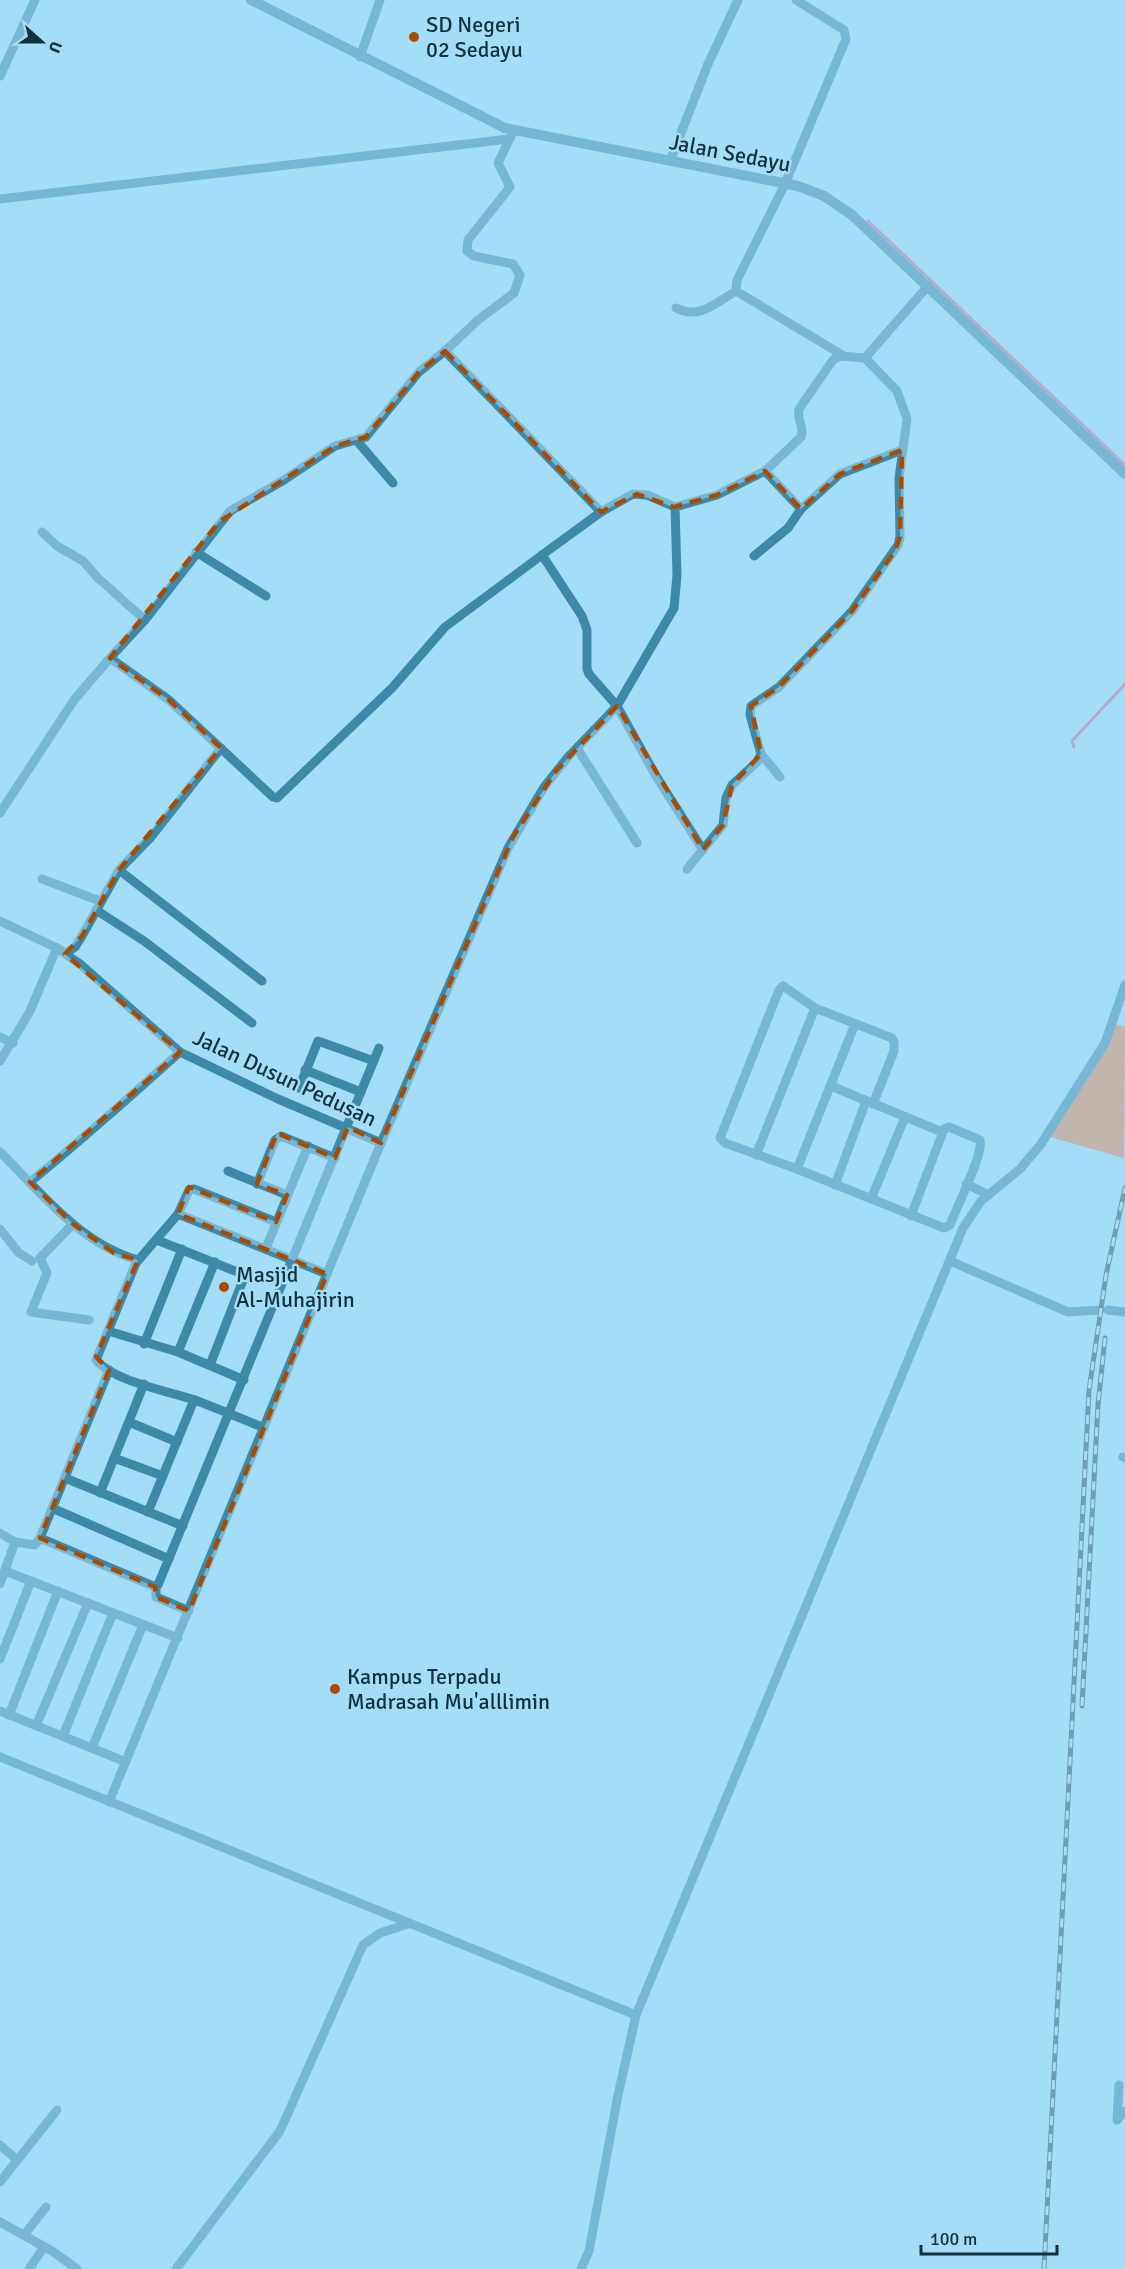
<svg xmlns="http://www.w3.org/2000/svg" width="1125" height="2269" font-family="Signika,sans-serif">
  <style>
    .forest { fill: #e48450 }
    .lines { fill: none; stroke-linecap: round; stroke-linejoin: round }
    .stream { stroke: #cd6da0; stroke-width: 3 }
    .minor { stroke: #3d89a8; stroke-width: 9 }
    .tertiary { stroke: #3d89a8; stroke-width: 10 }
    .rail-casing { stroke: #2f5362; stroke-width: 5 }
    .rail { stroke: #a4ddf7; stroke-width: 3; stroke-dasharray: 9; stroke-linecap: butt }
    .marked { fill: none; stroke: #ab4b00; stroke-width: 4.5; stroke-dasharray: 12 8; stroke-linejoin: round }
    .poi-dot { fill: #ab4b00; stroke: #a4ddf7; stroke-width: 2 }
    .labels { text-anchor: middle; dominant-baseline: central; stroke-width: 5; stroke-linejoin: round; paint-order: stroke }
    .poi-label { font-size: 22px; fill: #12303d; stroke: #a4ddf7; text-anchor: start }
    .street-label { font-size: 22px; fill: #12303d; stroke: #a4ddf7 }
  </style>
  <rect width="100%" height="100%" fill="#a4ddf7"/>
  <!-- forest -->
  <path class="forest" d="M 1116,1024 L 1125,1027 L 1124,1158 L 1050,1137 L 1109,1044 Z"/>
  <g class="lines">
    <!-- stream -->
    <g class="stream">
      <path d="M 868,221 L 1125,465"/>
      <path d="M 1074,747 L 1072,741 L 1125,684"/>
    </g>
    <!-- minor -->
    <g class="minor">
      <path d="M 796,0 L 844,30 L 846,39 L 785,184 L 737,280 L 736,291 L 844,356"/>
      <path d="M 360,57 L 380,0"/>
      <path d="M 0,76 L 35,0"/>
      <path d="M 514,130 L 498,163 L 510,187 L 468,240 L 467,251 L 474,256 L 513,264 L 520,275 L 514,293 L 478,320 L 445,351 L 601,512"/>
      <path d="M 670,161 L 708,64 L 738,0"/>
      <path d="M 0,199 L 509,139"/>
      <path d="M 676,308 C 699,320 716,303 736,291"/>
      <path d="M 357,441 L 393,483"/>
      <path d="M 765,471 L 801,509"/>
      <path d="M 42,532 L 57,546 L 83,561 L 98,578 L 145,620 L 110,658 L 169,700 L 273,797 L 277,798 L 392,688 L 445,627 L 542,555 L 601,512 L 633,494 L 647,495 L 675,507"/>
      <path d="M 196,552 L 266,596"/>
      <path d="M 542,555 L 582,616 L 587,630 L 587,669 L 589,674 L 617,706 L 656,776 L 703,850"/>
      <path d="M 754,556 L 788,528 L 801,509 L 840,474 L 902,450"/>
      <path d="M 145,620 L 230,511 L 284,480 L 335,446 L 366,437 L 419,372 L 445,351"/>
      <path d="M 577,748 L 637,843"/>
      <path d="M 761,754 L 780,777"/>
      <path d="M 0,813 L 74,700 L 110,658"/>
      <path d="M 687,869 L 723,825 L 726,798 L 732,785 L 757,762 L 761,754 L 750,715 L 751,706 L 779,687 L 852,611 L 898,545 L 900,537 L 899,478 L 907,419 L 897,391 L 865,358"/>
      <path d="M 119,870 L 262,981"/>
      <path d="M 42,879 L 100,901"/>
      <path d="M 96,910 L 144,941 L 252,1023"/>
      <path d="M 0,921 L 57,948 L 80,964 L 180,1052 L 278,1099 L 381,1143"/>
      <path d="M 65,954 L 75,947 L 82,936 L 119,870 L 151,837 L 221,748"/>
      <path d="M 0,1037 L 13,1043"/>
      <path d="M 0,1061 L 29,1013 L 57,948"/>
      <path d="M 305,1070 L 361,1092"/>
      <path d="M 831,1086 L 942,1132"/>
      <path d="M 299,1088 L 318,1041 L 374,1061"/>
      <path d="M 873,1104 L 894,1051 L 894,1042 L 892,1038 L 815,1008 L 783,986 L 779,990 L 720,1138 L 725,1143 L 797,1169 L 944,1228 L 950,1225 C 956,1208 984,1154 980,1140 L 949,1127 L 944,1129 L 911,1216"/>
      <path d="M 0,1152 C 41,1193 81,1244 138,1260"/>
      <path d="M 756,1155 L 815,1008"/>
      <path d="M 797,1169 L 855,1024"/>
      <path d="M 228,1171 L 287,1195"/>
      <path d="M 30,1182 C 82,1140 131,1096 180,1052"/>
      <path d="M 257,1184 L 275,1140 L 281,1136 L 335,1158"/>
      <path d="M 966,1184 L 989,1195"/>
      <path d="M 835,1185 L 866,1101"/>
      <path d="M 871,1199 L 905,1117"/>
      <path d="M 178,1214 L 327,1274"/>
      <path d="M 73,1224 L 40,1258 L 47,1273 L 31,1312 L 89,1320"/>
      <path d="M 0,1229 L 19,1253 L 32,1261"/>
      <path d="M 157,1240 L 245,1275 L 210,1365"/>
      <path d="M 266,1248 L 308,1146"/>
      <path d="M 950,1261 L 1068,1312 L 1100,1310"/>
      <path d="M 1108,1310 L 1125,1312"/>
      <path d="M 108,1331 L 178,1352 L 244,1380"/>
      <path d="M 144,1344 L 182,1249"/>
      <path d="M 178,1352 L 215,1262"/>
      <path d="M 129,1422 L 177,1442"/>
      <path d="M 264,1428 C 241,1418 218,1409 195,1400 C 168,1391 115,1382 96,1360 L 136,1263 L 178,1214 L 189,1190 L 194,1189 L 276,1222"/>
      <path d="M 1123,1457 L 1125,1458"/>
      <path d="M 114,1458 L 163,1476"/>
      <path d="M 65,1478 L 183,1526"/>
      <path d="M 100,1493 L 144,1384"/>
      <path d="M 52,1508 L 169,1559"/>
      <path d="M 148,1512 L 194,1400"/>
      <path d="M 0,1533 L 15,1542"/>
      <path d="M 40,1538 L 153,1586 L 158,1585 L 379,1048"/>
      <path d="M 5,1571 L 178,1638"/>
      <path d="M 0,1584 L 15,1542 L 35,1545 L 40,1538 L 109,1370"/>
      <path d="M 156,1586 L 156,1597 L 189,1611"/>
      <path d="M 0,1659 L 31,1581"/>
      <path d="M 0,1711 L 126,1762"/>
      <path d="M 9,1715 L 58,1591"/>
      <path d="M 36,1726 L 88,1603"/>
      <path d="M 63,1736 L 113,1613"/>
      <path d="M 92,1748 L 143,1625"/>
      <path d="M 0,1757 L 636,2015"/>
      <path d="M 109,1802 L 381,1143 L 508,848 L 544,787 L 568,757 L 617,706 L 674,608 L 677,575 L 675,507 L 717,495 L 765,471 L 801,437 C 805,427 796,419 799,409 L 833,360 L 840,356 L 865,358 L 928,286"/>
      <path d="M 1119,2085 L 1117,2120 L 1125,2111"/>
      <path d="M 0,2145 L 17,2160"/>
      <path d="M 0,2182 L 57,2110"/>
      <path d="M 0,2222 L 52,2251 L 77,2269"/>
      <path d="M 24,2235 L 46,2207"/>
      <path d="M 29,2269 L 44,2247"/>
      <path d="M 176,2269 L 280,2131 L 363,1945 L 380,1933 L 408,1924"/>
      <path d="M 581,2269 L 589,2251 L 618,2095 L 636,2015 L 963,1228 L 981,1201 L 1020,1169 L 1041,1144 L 1105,1043 L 1125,985"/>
    </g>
    <!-- tertiary -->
    <path class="tertiary" d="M 251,0 L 505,128 L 798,186 L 824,196 L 852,215 L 1125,474"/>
    <defs>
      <g id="rail">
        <path d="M 1082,1706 L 1098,1405 L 1105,1338"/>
        <path d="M 1044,2269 L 1089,1390 L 1106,1275 L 1125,1188"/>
      </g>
    </defs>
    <!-- rail casing -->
    <use href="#rail" class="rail-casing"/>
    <!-- rail -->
    <use href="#rail" class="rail"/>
  </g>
  <!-- marked area -->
  <path d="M0 0H1125V2269H0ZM 445,351 L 601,512 L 637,494 L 674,507 L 717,495 L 765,471 L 801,509 L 840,474 L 902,450 L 900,537 L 895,551 L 852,611 L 779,687 L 751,706 L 761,754 L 732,785 L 723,825 L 703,850 L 617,706 L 556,771 L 513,837 L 381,1143 L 348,1127 L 335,1158 L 277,1133 L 257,1184 L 287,1195 L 276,1222 L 189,1187 L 178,1214 L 327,1274 L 189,1611 L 156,1597 L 155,1587 L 40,1538 L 109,1370 L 96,1357 L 138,1260 L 114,1253 L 73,1224 L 30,1182 L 180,1052 L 65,954 L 82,936 L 119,870 L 221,748 L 169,700 L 110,658 L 219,522 L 335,446 L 366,437 L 419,372 Z" fill="#a4ddf7" fill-opacity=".55" fill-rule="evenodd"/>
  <path class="marked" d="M 445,351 L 601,512 L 637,494 L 674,507 L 717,495 L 765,471 L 801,509 L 840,474 L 902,450 L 900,537 L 895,551 L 852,611 L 779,687 L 751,706 L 761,754 L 732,785 L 723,825 L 703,850 L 617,706 L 556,771 L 513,837 L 381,1143 L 348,1127 L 335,1158 L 277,1133 L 257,1184 L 287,1195 L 276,1222 L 189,1187 L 178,1214 L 327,1274 L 189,1611 L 156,1597 L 155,1587 L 40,1538 L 109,1370 L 96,1357 L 138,1260 L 114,1253 L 73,1224 L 30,1182 L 180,1052 L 65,954 L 82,936 L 119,870 L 221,748 L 169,700 L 110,658 L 219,522 L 335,446 L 366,437 L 419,372 Z"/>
  <!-- markers -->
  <g class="poi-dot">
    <circle cx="414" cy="37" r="6"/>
    <circle cx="224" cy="1287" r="6"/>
    <circle cx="335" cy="1689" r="6"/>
  </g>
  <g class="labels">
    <!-- poi labels -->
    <g class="poi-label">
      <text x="426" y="24">SD Negeri<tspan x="426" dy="25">02 Sedayu</tspan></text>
      <text x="236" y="1274">Masjid<tspan x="236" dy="25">Al-Muhajirin</tspan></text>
      <text x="347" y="1676">Kampus Terpadu<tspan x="347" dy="25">Madrasah Mu'alllimin</tspan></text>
    </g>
    <!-- street labels -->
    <g class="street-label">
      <text transform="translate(730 153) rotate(11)">Jalan Sedayu</text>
      <text transform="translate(285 1078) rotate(25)">Jalan Dusun Pedusan</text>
    </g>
  </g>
  <!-- north arrow -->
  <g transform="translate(42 42) rotate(111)" stroke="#a4ddf7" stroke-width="4.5" paint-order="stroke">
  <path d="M0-4.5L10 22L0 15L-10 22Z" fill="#12303d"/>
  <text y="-9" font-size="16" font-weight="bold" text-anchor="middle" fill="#12303d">U</text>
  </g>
  <!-- scale -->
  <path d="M921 2245v9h136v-9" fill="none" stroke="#12303d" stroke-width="3"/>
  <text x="930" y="2245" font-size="18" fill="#12303d" stroke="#a4ddf7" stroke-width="4.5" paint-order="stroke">100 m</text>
</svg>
